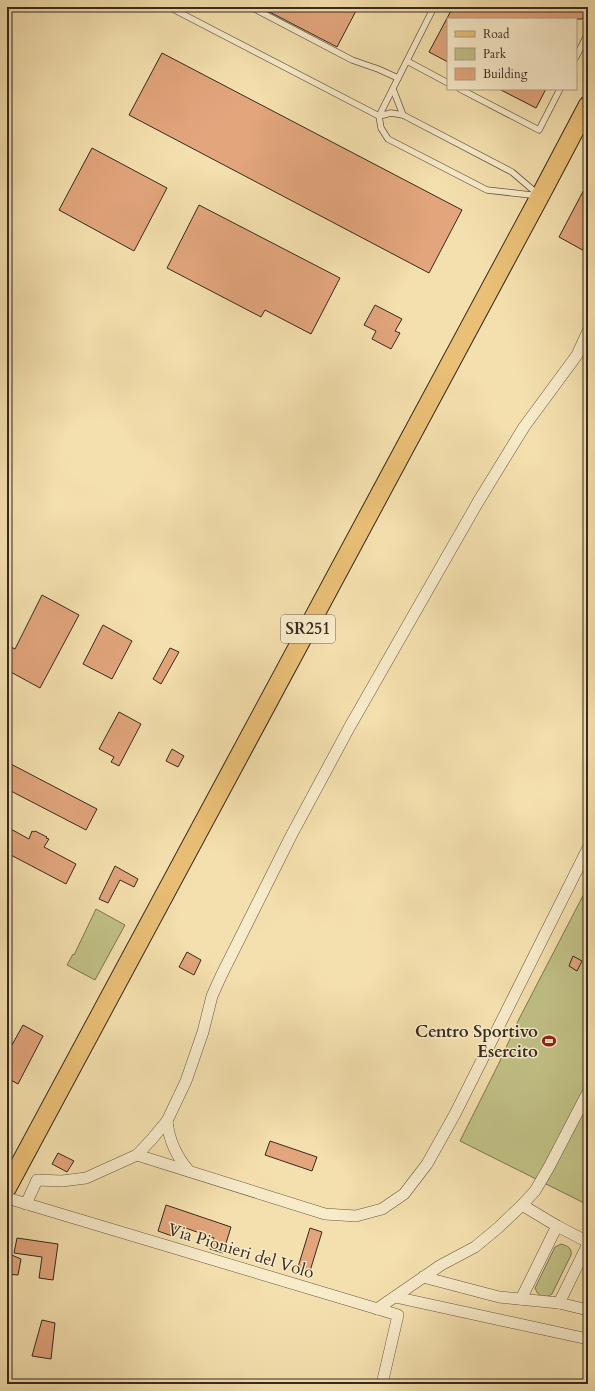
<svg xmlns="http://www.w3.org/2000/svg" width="595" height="1391" font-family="Cardo,serif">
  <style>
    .green { fill: #c1c186; stroke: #7c7554 }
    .building { fill: #e2a57c; stroke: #372921 }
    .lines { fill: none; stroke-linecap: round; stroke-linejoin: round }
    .lane-casing { stroke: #665744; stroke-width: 7 }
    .street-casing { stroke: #665744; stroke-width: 12 }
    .primary-casing { stroke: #372921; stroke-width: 20 }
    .lane { stroke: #f8ebca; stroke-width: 5.5 }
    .street { stroke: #f8ebca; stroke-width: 11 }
    .primary { stroke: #eac077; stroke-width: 18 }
    .labels { text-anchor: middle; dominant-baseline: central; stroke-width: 3; stroke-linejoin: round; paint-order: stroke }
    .shield { fill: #f8ebca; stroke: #716354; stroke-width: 1 }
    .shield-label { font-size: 16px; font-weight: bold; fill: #372921 }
    .poi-label { font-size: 17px; font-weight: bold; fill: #372921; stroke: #f8ebca; text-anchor: end }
    .street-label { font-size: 17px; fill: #372921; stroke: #f8ebca }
  </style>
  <rect width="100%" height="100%" fill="#f4e0ae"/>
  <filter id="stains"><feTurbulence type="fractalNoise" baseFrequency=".005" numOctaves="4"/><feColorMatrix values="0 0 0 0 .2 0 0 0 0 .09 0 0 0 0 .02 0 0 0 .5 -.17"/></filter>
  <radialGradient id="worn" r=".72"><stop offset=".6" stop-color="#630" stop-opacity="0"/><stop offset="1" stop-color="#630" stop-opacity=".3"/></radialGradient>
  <!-- green -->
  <g class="green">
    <path d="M 588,886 L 588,1205 L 460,1141 L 499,1063 L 519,1019 Z"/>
    <path d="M 96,909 L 125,925 L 95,980 L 67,965 L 73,954 L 74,955 Z"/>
    <path d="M 561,1244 C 568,1246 572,1248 571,1255 L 552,1294 C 544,1300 538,1296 535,1288 L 555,1247 Z"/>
  </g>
  <!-- building -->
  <g class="building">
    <path d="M 260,7 L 358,7 L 337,47 Z"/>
    <path d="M 453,7 L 588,7 L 588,8 L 582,19 L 448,19 L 448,62 L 429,52 Z"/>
    <path d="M 162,53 L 462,210 L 429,273 L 129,115 Z"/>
    <path d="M 499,89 L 546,89 L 536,108 Z"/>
    <path d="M 92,148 L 167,188 L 134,251 L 59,210 Z"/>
    <path d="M 588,182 L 588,253 L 559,237 Z"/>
    <path d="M 199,205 L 340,278 L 311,334 L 265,310 L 261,317 L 167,268 Z"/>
    <path d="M 375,305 L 402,319 L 395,331 L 400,333 L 391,349 L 372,339 L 376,331 L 364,325 Z"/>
    <path d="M 42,595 L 79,615 L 40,688 L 7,670 L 7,645 L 15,649 Z"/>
    <path d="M 103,625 L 132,641 L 112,679 L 83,664 Z"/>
    <path d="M 170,648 L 179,652 L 161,684 L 153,679 Z"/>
    <path d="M 119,712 L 141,724 L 119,766 L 111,762 L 114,757 L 99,749 Z"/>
    <path d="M 172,749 L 184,756 L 178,767 L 166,761 Z"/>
    <path d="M 7,762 L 97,809 L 86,830 L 7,789 Z"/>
    <path d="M 7,827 L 29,839 L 32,831 L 34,832 L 35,831 L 47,837 L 46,838 L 49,839 L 44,847 L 76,864 L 66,884 L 7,853 Z"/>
    <path d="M 115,866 L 138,879 L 134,887 L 120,880 L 108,903 L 99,899 Z"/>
    <path d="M 187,952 L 201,960 L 194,975 L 179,967 Z"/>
    <path d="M 573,956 L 582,961 L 577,971 L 569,966 Z"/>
    <path d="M 23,1025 L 43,1036 L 18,1084 L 7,1078 L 7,1054 Z"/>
    <path d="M 270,1141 L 317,1157 L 312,1171 L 265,1155 Z"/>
    <path d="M 58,1153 L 74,1161 L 67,1172 L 52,1164 Z"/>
    <path d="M 166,1205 L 231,1227 L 223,1253 L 210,1249 L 214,1238 L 177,1225 L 172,1236 L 158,1231 Z"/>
    <path d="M 310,1228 L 322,1232 L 310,1271 L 298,1267 Z"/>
    <path d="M 17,1238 L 58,1244 L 53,1280 L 39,1278 L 42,1257 L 14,1253 Z"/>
    <path d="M 7,1253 L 21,1259 L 18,1275 L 7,1274 Z"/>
    <path d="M 42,1320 L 55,1323 L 51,1359 L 32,1356 Z"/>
  </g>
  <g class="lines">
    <defs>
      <g id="lane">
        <path d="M 169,7 L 379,116 L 434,7"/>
        <path d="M 251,7 L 352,60 L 378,69 L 398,78"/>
        <path d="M 576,57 L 588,33"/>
        <path d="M 407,61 L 448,83"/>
        <path d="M 393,89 L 403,115"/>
        <path d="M 460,89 L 539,130 L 560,89"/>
        <path d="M 391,113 L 403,115 L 512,172 L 540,196 L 487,190 L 388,139 L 381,128 L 379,116 Z"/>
      </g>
      <g id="street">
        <path d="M 167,1121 C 169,1141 176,1156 189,1171"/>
        <path d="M 137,1155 L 325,1214 L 356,1216 L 382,1209 L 404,1194 L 427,1164 L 455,1114 L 588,848"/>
        <path d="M 7,1198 L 398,1315 L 382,1384"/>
        <path d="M 26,1204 L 37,1180 L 62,1181 L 86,1178 L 137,1155 L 152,1139 L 167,1121 L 186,1081 L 203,1032 L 212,996 L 221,976 L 291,836 L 349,728 L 478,502 L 524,427 L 577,355 L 588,331"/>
        <path d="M 522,1205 L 557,1226"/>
        <path d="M 423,1277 L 499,1297 L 559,1303 L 588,1310"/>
        <path d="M 395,1297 L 588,1339"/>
        <path d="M 521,1299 L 557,1226 L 588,1242"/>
        <path d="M 559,1303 L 588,1244"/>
        <path d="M 377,1309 L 441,1265 L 475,1247 L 499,1227 L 522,1205 L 535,1191 L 549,1167 L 588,1092"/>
      </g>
      <path id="primary" d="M 7,1188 L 540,196 L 588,105"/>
    </defs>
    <!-- lane casing -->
    <use href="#lane" class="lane-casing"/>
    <!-- street casing -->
    <use href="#street" class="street-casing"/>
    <!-- primary casing -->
    <use href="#primary" class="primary-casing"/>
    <!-- lane -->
    <use href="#lane" class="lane"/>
    <!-- street -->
    <use href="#street" class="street"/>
    <!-- primary -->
    <use href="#primary" class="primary"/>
  </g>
  <!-- icons -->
  <defs>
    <symbol id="stadium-bare" viewBox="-9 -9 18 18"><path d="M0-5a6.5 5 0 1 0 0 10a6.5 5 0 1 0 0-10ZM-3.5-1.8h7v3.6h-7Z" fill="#8f2418" stroke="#f8ebca" stroke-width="2.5" paint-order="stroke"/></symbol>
  </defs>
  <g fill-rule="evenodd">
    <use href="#stadium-bare" x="539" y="1031" width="20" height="20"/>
  </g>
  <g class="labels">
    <!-- shield labels -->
    <rect class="shield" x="281" y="615" width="54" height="28" rx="3"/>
    <g class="shield-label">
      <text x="308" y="629">SR251</text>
    </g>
    <!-- poi labels -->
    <g class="poi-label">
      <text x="538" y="1031">Centro Sportivo<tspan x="538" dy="20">Esercito</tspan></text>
    </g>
    <!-- street labels -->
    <g class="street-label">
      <text transform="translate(241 1251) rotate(17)">Via Pionieri del Volo</text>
    </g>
  </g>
  <!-- margin -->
  <rect width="595" height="1391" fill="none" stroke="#f4e0ae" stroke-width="24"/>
  <rect x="8" y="8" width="579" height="1375" fill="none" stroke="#372921" stroke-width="2"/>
  <rect x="12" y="12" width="571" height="1367" fill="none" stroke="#372921"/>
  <!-- legend -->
  <rect x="447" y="18" width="130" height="72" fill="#f8ebca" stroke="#ab9d86"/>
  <rect x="455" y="31" width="20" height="6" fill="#eac077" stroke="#ab9d86"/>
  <text x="483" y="38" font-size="12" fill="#372921">Road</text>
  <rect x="455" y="48" width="20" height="12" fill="#c1c186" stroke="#ab9d86"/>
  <text x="483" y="58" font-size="12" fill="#372921">Park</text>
  <rect x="455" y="68" width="20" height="12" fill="#e2a57c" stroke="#ab9d86"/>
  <text x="483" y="78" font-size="12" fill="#372921">Building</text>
  <rect width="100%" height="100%" filter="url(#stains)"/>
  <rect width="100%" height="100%" fill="url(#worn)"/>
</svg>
